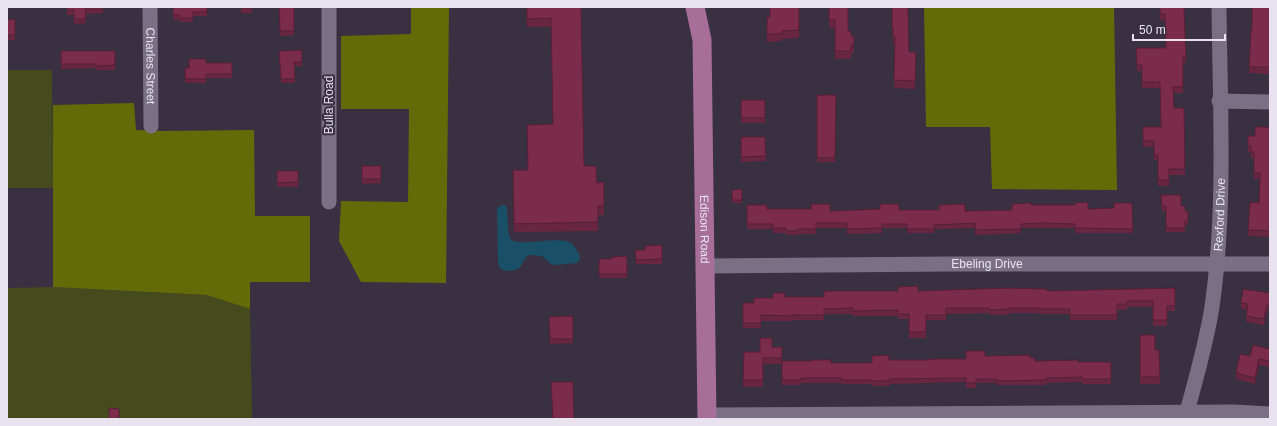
<svg xmlns="http://www.w3.org/2000/svg" width="1277" height="426" font-family="Helvetica,sans-serif">
  <style>
    .green { fill: #454b1d }
    .forest { fill: #626b07 }
    .water { fill: #1a5067 }
    .lines { fill: none; stroke-linecap: round; stroke-linejoin: round }
    .minor { stroke: #7a7086; stroke-width: 15 }
    .major { stroke: #a66e99; stroke-width: 19 }
    .wall { fill: #692640 }
    .shaded-wall { fill: #551f34 }
    .building { fill: #7a2c4a; stroke: #551f34 }
    .labels { text-anchor: middle; dominant-baseline: central; stroke-width: 4; stroke-linejoin: round; paint-order: stroke }
    .street-label { font-size: 12px; fill: #e8e3ef; stroke: #393042 }
  </style>
  <rect width="100%" height="100%" fill="#393042"/>
  <!-- green -->
  <g class="green">
    <path d="M 7,70 L 52,70 L 53,188 L 7,188 Z"/>
    <path d="M 53,287 L 207,295 L 250,309 L 252,419 L 7,419 L 7,288 Z"/>
  </g>
  <!-- forest -->
  <g class="forest">
    <path d="M 411,7 L 449,7 L 446,283 L 361,282 L 339,241 L 341,201 L 408,202 L 409,109 L 341,109 L 341,36 L 411,34 Z"/>
    <path d="M 924,7 L 1114,7 L 1117,190 L 992,189 L 990,127 L 926,127 Z"/>
    <path d="M 134,103 L 136,130 L 162,131 L 254,130 L 255,216 L 310,216 L 310,282 L 250,282 L 250,309 L 207,295 L 53,287 L 53,105 Z"/>
  </g>
  <!-- water -->
  <path class="water" d="M 502,205 L 505,205 L 507,207 L 508,231 L 511,240 C 525,247 558,235 571,243 C 574,245 575,248 577,251 C 579,254 580,256 580,259 L 577,263 L 555,265 L 551,264 L 542,256 L 528,255 C 524,259 523,265 519,268 C 514,272 504,272 500,268 C 499,267 498,263 498,261 L 497,208 Z"/>
  <g class="lines">
    <!-- minor -->
    <g class="minor">
      <path id="s1" d="M 150,7 L 151,126"/>
      <path d="M 1219,101 L 1270,102"/>
      <path d="M 329,202 L 329,7"/>
      <path id="s2" d="M 705,266 L 951,264 L 1270,264"/>
      <path d="M 707,415 L 1234,412 L 1270,414"/>
      <path id="s3" d="M 1185,419 C 1195,382 1206,345 1212,307 C 1226,208 1220,107 1219,7"/>
    </g>
    <!-- major -->
    <path class="major" id="s4" d="M 695,7 L 702,40 L 707,419"/>
  </g>
  <!-- wall -->
  <g class="wall">
    <path d="M 67,7 L 103,7 L 103,13 L 85,14 L 86,23 L 74,24 L 74,15 L 67,15 Z"/>
    <path d="M 173,7 L 207,7 L 207,16 L 193,16 L 193,22 L 179,22 L 179,19 L 173,20 Z"/>
    <path d="M 241,7 L 259,7 L 259,8 L 252,8 L 252,13 L 241,13 Z"/>
    <path d="M 279,7 L 294,7 L 294,35 L 280,36 Z"/>
    <path d="M 526,7 L 581,7 L 584,166 L 597,183 L 604,182 L 604,215 L 598,215 L 598,231 L 514,232 L 513,170 L 528,170 L 553,124 L 551,27 L 527,27 Z"/>
    <path d="M 799,7 L 799,38 L 782,39 L 782,41 L 767,42 L 767,17 L 770,17 Z"/>
    <path d="M 829,7 L 848,31 L 851,36 L 854,36 L 854,53 L 851,53 L 851,59 L 835,59 L 835,28 L 829,28 Z"/>
    <path d="M 892,7 L 909,52 L 916,52 L 915,89 L 894,88 L 895,43 L 893,43 L 893,36 L 892,36 Z"/>
    <path d="M 1124,7 L 1184,7 L 1186,63 L 1183,63 L 1183,93 L 1173,93 L 1174,108 L 1184,108 L 1185,175 L 1169,175 L 1169,186 L 1158,186 L 1158,160 L 1154,160 L 1154,147 L 1143,147 L 1143,127 L 1161,127 L 1160,88 L 1142,88 L 1142,71 L 1137,71 L 1136,48 L 1166,48 L 1165,20 L 1160,20 L 1160,8 L 1124,8 Z"/>
    <path d="M 1270,7 L 1270,74 L 1249,73 L 1252,30 Z"/>
    <path d="M 15,19 L 15,40 L 7,40 L 7,20 Z"/>
    <path d="M 302,50 L 302,66 L 294,66 L 295,83 L 281,83 L 279,54 Z"/>
    <path d="M 61,51 L 115,51 L 115,70 L 96,70 L 96,68 L 61,69 Z"/>
    <path d="M 206,63 L 232,63 L 232,78 L 206,78 L 206,83 L 185,83 L 185,68 L 189,68 Z"/>
    <path d="M 817,95 L 836,95 L 835,162 L 817,162 Z"/>
    <rect x="741" y="100" width="24" height="23"/>
    <path d="M 1270,127 L 1270,237 L 1248,236 L 1250,202 L 1259,203 L 1260,179 L 1254,179 L 1254,158 L 1251,158 L 1251,152 L 1248,152 L 1248,136 L 1255,136 Z"/>
    <path d="M 741,137 L 765,137 L 766,161 L 741,162 Z"/>
    <path d="M 362,166 L 381,166 L 381,183 L 362,184 Z"/>
    <rect x="277" y="171" width="21" height="16"/>
    <path d="M 742,189 L 742,203 L 732,203 L 732,190 Z"/>
    <path d="M 1161,195 L 1181,206 L 1185,211 L 1188,211 L 1188,225 L 1185,225 L 1185,232 L 1166,232 L 1166,211 L 1162,211 Z"/>
    <path d="M 1132,203 L 1133,233 L 1075,233 L 1075,228 L 1021,228 L 1021,233 L 975,235 L 975,228 L 934,229 L 934,233 L 907,233 L 907,228 L 882,228 L 882,233 L 847,234 L 847,228 L 816,228 L 816,234 L 798,234 L 798,235 L 786,235 L 786,233 L 773,233 L 773,229 L 747,229 L 747,205 L 767,209 L 830,211 L 899,210 L 965,211 L 1012,210 L 1031,205 L 1088,209 L 1114,208 Z"/>
    <path d="M 662,245 L 662,264 L 636,264 L 635,250 L 645,250 Z"/>
    <path d="M 599,259 L 627,274 L 627,278 L 599,278 Z"/>
    <path d="M 1175,288 L 1175,311 L 1167,311 L 1167,326 L 1153,326 L 1153,307 L 1127,307 L 1127,310 L 1117,310 L 1117,320 L 1070,320 L 1070,314 L 1039,314 L 1039,313 L 1009,313 L 1009,315 L 990,315 L 990,313 L 946,314 L 946,320 L 926,320 L 926,338 L 909,338 L 909,319 L 898,319 L 898,316 L 853,316 L 853,314 L 824,314 L 824,320 L 793,320 L 793,321 L 761,321 L 761,328 L 743,328 L 743,303 L 754,303 L 773,298 L 785,297 L 824,297 L 918,291 L 1047,291 Z"/>
    <path d="M 1270,293 L 1270,311 L 1267,310 L 1264,325 L 1246,322 L 1247,310 L 1241,309 L 1241,303 Z"/>
    <path d="M 573,316 L 573,343 L 550,344 L 549,317 Z"/>
    <path d="M 1140,335 L 1155,350 L 1159,350 L 1160,384 L 1140,384 Z"/>
    <path d="M 772,347 L 782,347 L 782,361 L 831,363 L 872,363 L 889,360 L 929,360 L 966,359 L 985,356 L 1030,358 L 1035,361 L 1078,362 L 1111,362 L 1111,384 L 1082,384 L 1082,382 L 1046,383 L 1046,385 L 997,385 L 997,383 L 976,383 L 976,388 L 966,388 L 966,382 L 890,384 L 890,386 L 872,386 L 872,384 L 842,384 L 842,383 L 801,383 L 801,385 L 782,385 L 782,364 L 763,364 L 763,387 L 743,387 L 744,352 L 760,352 Z"/>
    <path d="M 1270,349 L 1270,367 L 1259,365 L 1255,384 L 1236,379 L 1236,373 L 1250,356 Z"/>
  </g>
  <!-- shaded-wall -->
  <g class="shaded-wall">
    <path d="M 1267,305 L 1267,310 L 1264,325 L 1264,319 Z"/>
    <path d="M 1259,359 L 1259,365 L 1255,384 L 1255,378 Z"/>
  </g>
  <!-- building -->
  <g class="building">
    <path d="M 67,7 L 103,7 L 103,9 L 85,9 L 86,19 L 74,19 L 74,10 L 67,10 Z"/>
    <path d="M 173,7 L 207,7 L 207,12 L 193,12 L 193,18 L 179,18 L 179,15 L 173,15 Z"/>
    <rect x="241" y="7" width="11" height="1"/>
    <path d="M 279,7 L 294,7 L 294,31 L 280,31 Z"/>
    <path d="M 527,7 L 581,7 L 584,166 L 596,166 L 597,183 L 604,182 L 604,206 L 598,206 L 598,222 L 514,224 L 513,170 L 528,170 L 527,125 L 553,124 L 551,18 L 527,19 Z"/>
    <path d="M 770,7 L 799,7 L 799,30 L 782,31 L 782,34 L 767,34 L 767,17 L 770,17 Z"/>
    <path d="M 829,7 L 848,7 L 848,31 L 851,31 L 851,36 L 854,36 L 854,45 L 851,45 L 851,51 L 835,51 L 835,20 L 829,20 Z"/>
    <path d="M 892,7 L 908,7 L 909,52 L 916,52 L 915,81 L 894,80 L 895,36 L 893,36 L 893,28 L 892,28 Z"/>
    <path d="M 1160,7 L 1184,7 L 1186,57 L 1183,57 L 1183,87 L 1173,87 L 1174,108 L 1184,108 L 1185,169 L 1169,169 L 1169,180 L 1158,180 L 1158,155 L 1154,155 L 1154,141 L 1143,141 L 1143,127 L 1161,127 L 1160,82 L 1142,82 L 1142,65 L 1137,65 L 1136,48 L 1166,48 L 1165,14 L 1160,14 Z"/>
    <path d="M 1252,7 L 1270,7 L 1270,67 L 1249,67 L 1251,30 L 1252,30 Z"/>
    <path d="M 15,19 L 15,35 L 7,35 L 7,20 Z"/>
    <path d="M 302,50 L 302,62 L 294,62 L 295,79 L 281,79 L 279,51 Z"/>
    <path d="M 61,51 L 115,51 L 115,65 L 96,66 L 96,64 L 61,64 Z"/>
    <path d="M 189,59 L 206,59 L 206,63 L 232,63 L 232,74 L 206,74 L 206,79 L 185,79 L 185,68 L 189,68 Z"/>
    <path d="M 817,95 L 836,95 L 835,158 L 817,158 Z"/>
    <rect x="741" y="100" width="24" height="18"/>
    <path d="M 1255,127 L 1270,127 L 1270,231 L 1248,230 L 1250,202 L 1259,203 L 1260,173 L 1254,173 L 1254,152 L 1251,152 L 1251,146 L 1248,146 L 1248,136 L 1255,136 Z"/>
    <path d="M 741,137 L 765,137 L 766,156 L 741,157 Z"/>
    <rect x="362" y="166" width="19" height="13"/>
    <path d="M 277,171 L 298,171 L 298,182 L 277,183 Z"/>
    <path d="M 742,189 L 742,200 L 732,200 L 732,190 Z"/>
    <path d="M 1161,195 L 1181,195 L 1181,206 L 1185,206 L 1185,211 L 1188,211 L 1188,221 L 1185,221 L 1185,228 L 1166,228 L 1166,206 L 1162,206 Z"/>
    <path d="M 1088,202 L 1088,209 L 1114,208 L 1114,203 L 1132,203 L 1133,229 L 1075,228 L 1075,224 L 1041,223 L 1021,224 L 1021,229 L 975,230 L 975,223 L 934,225 L 934,229 L 907,229 L 907,224 L 882,224 L 882,228 L 847,229 L 847,223 L 816,223 L 816,229 L 798,229 L 798,231 L 786,231 L 786,228 L 773,228 L 773,224 L 747,224 L 747,205 L 767,205 L 767,209 L 811,209 L 811,204 L 830,204 L 830,211 L 880,209 L 880,204 L 899,204 L 899,210 L 939,210 L 939,205 L 965,204 L 965,211 L 1012,210 L 1012,204 L 1031,203 L 1031,205 L 1075,205 L 1075,203 Z"/>
    <path d="M 662,245 L 662,259 L 636,260 L 635,250 L 645,250 L 645,246 Z"/>
    <path d="M 627,256 L 627,274 L 599,274 L 599,259 L 612,259 L 612,257 Z"/>
    <path d="M 918,286 L 918,291 L 1008,288 L 1047,289 L 1047,291 L 1175,288 L 1175,306 L 1167,306 L 1167,320 L 1153,320 L 1153,301 L 1127,301 L 1127,304 L 1117,304 L 1117,315 L 1070,315 L 1070,309 L 1039,309 L 1039,308 L 1009,308 L 1009,309 L 990,310 L 990,308 L 946,308 L 946,315 L 926,315 L 926,332 L 909,332 L 909,314 L 898,314 L 898,310 L 853,311 L 853,308 L 824,309 L 824,315 L 793,315 L 793,316 L 761,315 L 761,323 L 743,323 L 743,303 L 754,303 L 754,298 L 773,298 L 773,293 L 785,293 L 785,297 L 824,297 L 824,291 L 898,291 L 898,287 Z"/>
    <path d="M 1243,289 L 1270,293 L 1270,305 L 1267,305 L 1264,319 L 1246,316 L 1248,304 L 1241,303 Z"/>
    <path d="M 573,316 L 573,339 L 550,339 L 549,317 Z"/>
    <path d="M 1140,335 L 1155,335 L 1155,350 L 1159,350 L 1160,377 L 1140,377 Z"/>
    <path d="M 760,338 L 772,338 L 772,347 L 782,347 L 782,358 L 763,358 L 763,380 L 743,380 L 744,352 L 760,352 Z"/>
    <path d="M 1253,345 L 1270,349 L 1270,361 L 1259,359 L 1255,378 L 1236,373 L 1240,354 L 1250,356 Z"/>
    <path d="M 966,351 L 985,351 L 985,356 L 1030,355 L 1030,358 L 1035,358 L 1035,361 L 1078,360 L 1078,362 L 1111,362 L 1111,379 L 1082,379 L 1082,377 L 1046,378 L 1046,380 L 997,381 L 997,379 L 976,379 L 976,383 L 966,383 L 966,378 L 890,379 L 890,381 L 872,381 L 872,380 L 842,380 L 842,378 L 801,378 L 801,380 L 782,380 L 782,361 L 811,361 L 811,360 L 831,360 L 831,363 L 872,363 L 872,356 L 889,355 L 889,360 L 929,360 L 929,359 L 966,359 Z"/>
    <path d="M 551,382 L 573,382 L 574,419 L 553,419 Z"/>
    <path d="M 109,408 L 119,409 L 119,419 L 109,419 Z"/>
  </g>
  <g class="labels">
    <!-- street labels -->
    <g class="street-label">
      <text stroke="none"><textPath href="#s1" startOffset="59">Charles Street</textPath></text>
      <text transform="translate(329 105) rotate(-90)">Bulla Road</text>
      <text stroke="none"><textPath href="#s3" startOffset="208">Rexford Drive</textPath></text>
      <text stroke="none"><textPath href="#s4" startOffset="223">Edison Road</textPath></text>
      <text stroke="none"><textPath href="#s2" startOffset="282">Ebeling Drive</textPath></text>
    </g>
  </g>
  <!-- border -->
  <rect width="1277" height="426" fill="none" stroke="#e8e3ef" stroke-width="16"/>
  <!-- scale -->
  <path d="M1133 34v6h92v-6" fill="none" stroke="#e8e3ef" stroke-width="2"/>
  <text x="1139" y="34" font-size="12" fill="#e8e3ef" stroke="#393042" stroke-width="3" paint-order="stroke">50 m</text>
</svg>
